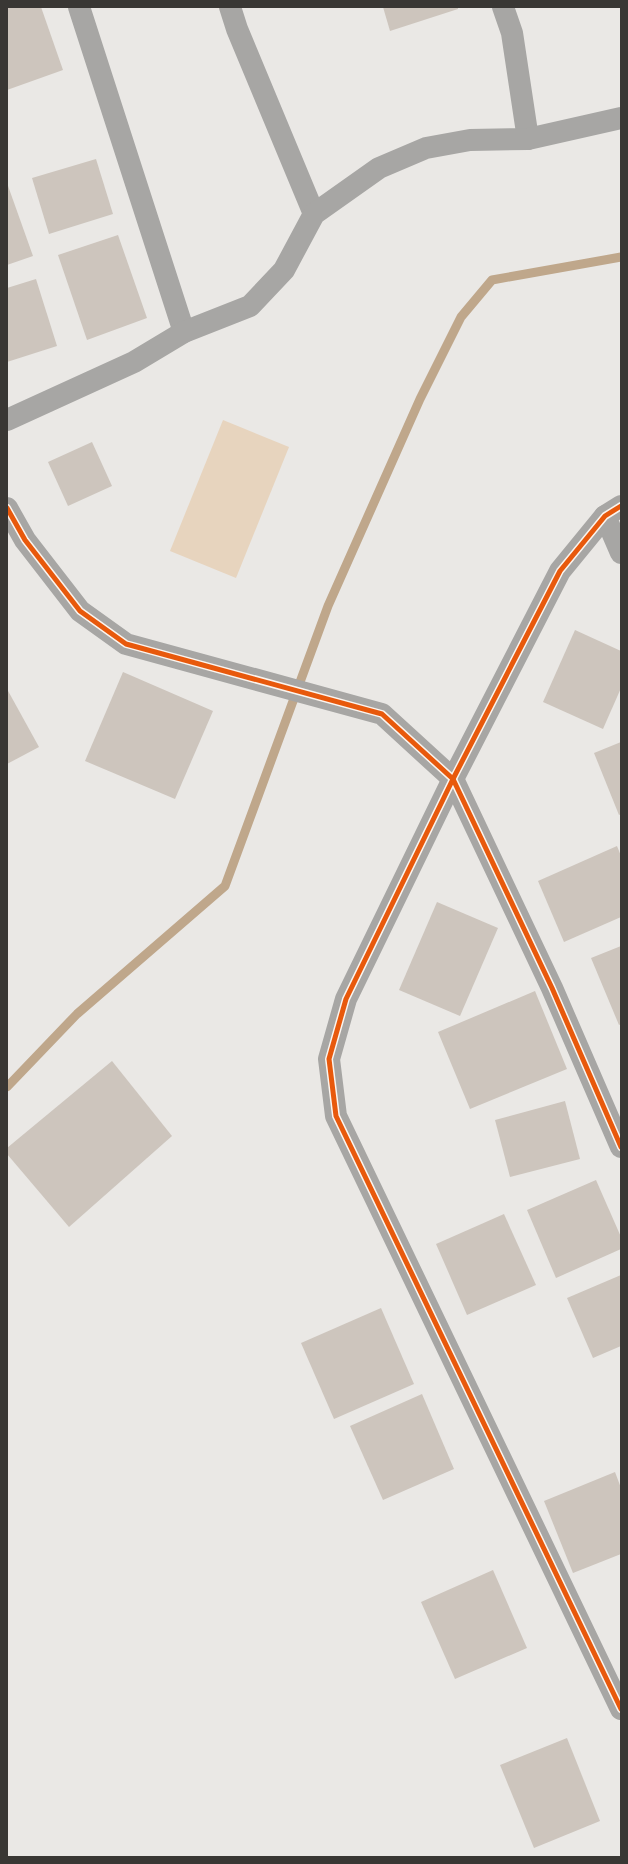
<svg xmlns="http://www.w3.org/2000/svg" width="628" height="1864" font-family="Overpass,sans-serif">
  <style>
    .green { fill: #e7d4be }
    .lines { fill: none; stroke-linecap: round; stroke-linejoin: round }
    .stream { stroke: #bfa78b; stroke-width: 9 }
    .building { fill: #cdc5bd }
    .minor { stroke: #a7a6a4; stroke-width: 22 }
    .cycleway-casing { stroke: #fbf5ef; stroke-width: 8 }
    .cycleway { stroke: #e8590c; stroke-width: 5 }
  </style>
  <rect width="100%" height="100%" fill="#eae8e5"/>
  <!-- green -->
  <path class="green" d="M 223,420 L 289,447 L 236,578 L 170,551 Z"/>
  <g class="lines">
    <!-- stream -->
    <path class="stream" d="M 7,1087 L 77,1014 L 225,886 L 328,606 L 420,399 L 461,317 L 492,280 L 621,257"/>
  </g>
  <!-- building -->
  <g class="building">
    <path d="M 7,7 L 41,7 L 63,70 L 7,90 Z"/>
    <path d="M 383,7 L 458,7 L 458,9 L 390,31 Z"/>
    <path d="M 96,159 L 113,214 L 49,234 L 32,178 Z"/>
    <path d="M 7,183 L 33,256 L 7,265 Z"/>
    <path d="M 118,235 L 147,318 L 87,340 L 58,255 Z"/>
    <path d="M 36,279 L 57,346 L 7,362 L 7,288 Z"/>
    <path d="M 92,442 L 112,486 L 68,506 L 48,462 Z"/>
    <path d="M 575,630 L 621,651 L 621,688 L 603,729 L 543,702 Z"/>
    <path d="M 123,672 L 213,711 L 175,799 L 85,761 Z"/>
    <path d="M 7,689 L 39,747 L 7,764 Z"/>
    <path d="M 621,742 L 621,814 L 619,815 L 594,753 Z"/>
    <path d="M 617,846 L 621,856 L 621,917 L 564,942 L 538,881 Z"/>
    <path d="M 437,902 L 498,928 L 460,1016 L 399,990 Z"/>
    <path d="M 621,946 L 621,1024 L 619,1025 L 591,958 Z"/>
    <path d="M 535,991 L 567,1069 L 470,1109 L 438,1032 Z"/>
    <path d="M 112,1061 L 172,1136 L 69,1227 L 7,1154 L 7,1148 Z"/>
    <path d="M 565,1101 L 580,1159 L 510,1177 L 495,1120 Z"/>
    <path d="M 596,1180 L 621,1237 L 621,1249 L 556,1278 L 527,1210 Z"/>
    <path d="M 504,1214 L 536,1285 L 467,1315 L 436,1244 Z"/>
    <path d="M 621,1275 L 621,1346 L 593,1358 L 567,1298 Z"/>
    <path d="M 381,1308 L 414,1384 L 334,1419 L 301,1343 Z"/>
    <path d="M 422,1394 L 454,1469 L 383,1500 L 350,1426 Z"/>
    <path d="M 615,1472 L 621,1488 L 621,1554 L 573,1573 L 544,1501 Z"/>
    <path d="M 493,1570 L 527,1648 L 455,1679 L 421,1602 Z"/>
    <path d="M 567,1738 L 600,1821 L 534,1848 L 500,1765 Z"/>
  </g>
  <g class="lines">
    <!-- minor -->
    <g class="minor">
      <path d="M 79,7 L 184,332"/>
      <path d="M 230,7 L 237,29 L 314,214"/>
      <path d="M 503,7 L 512,33 L 528,139"/>
      <path d="M 7,420 L 134,362 L 184,332 L 250,306 L 284,270 L 314,214 L 379,168 L 426,148 L 470,140 L 528,139 L 621,118"/>
      <path d="M 621,506 L 605,516 L 560,571 L 453,779 L 346,999 L 329,1059 L 336,1116 L 621,1709"/>
      <path d="M 7,508 L 25,540 L 80,611 L 126,644 L 382,714 L 453,779 L 552,988 L 621,1147"/>
      <path d="M 605,516 L 621,553"/>
    </g>
    <defs>
      <g id="cycleway">
        <path d="M 621,506 L 605,516 L 560,571 L 453,779 L 346,999 L 329,1059 L 336,1116 L 621,1709"/>
        <path d="M 7,508 L 25,540 L 80,611 L 126,644 L 382,714 L 453,779 L 552,988 L 621,1147"/>
      </g>
    </defs>
    <!-- cycleway casing -->
    <use href="#cycleway" class="cycleway-casing"/>
    <!-- cycleway -->
    <use href="#cycleway" class="cycleway"/>
  </g>
  <!-- border -->
  <rect width="628" height="1864" fill="none" stroke="#393734" stroke-width="16"/>
</svg>
